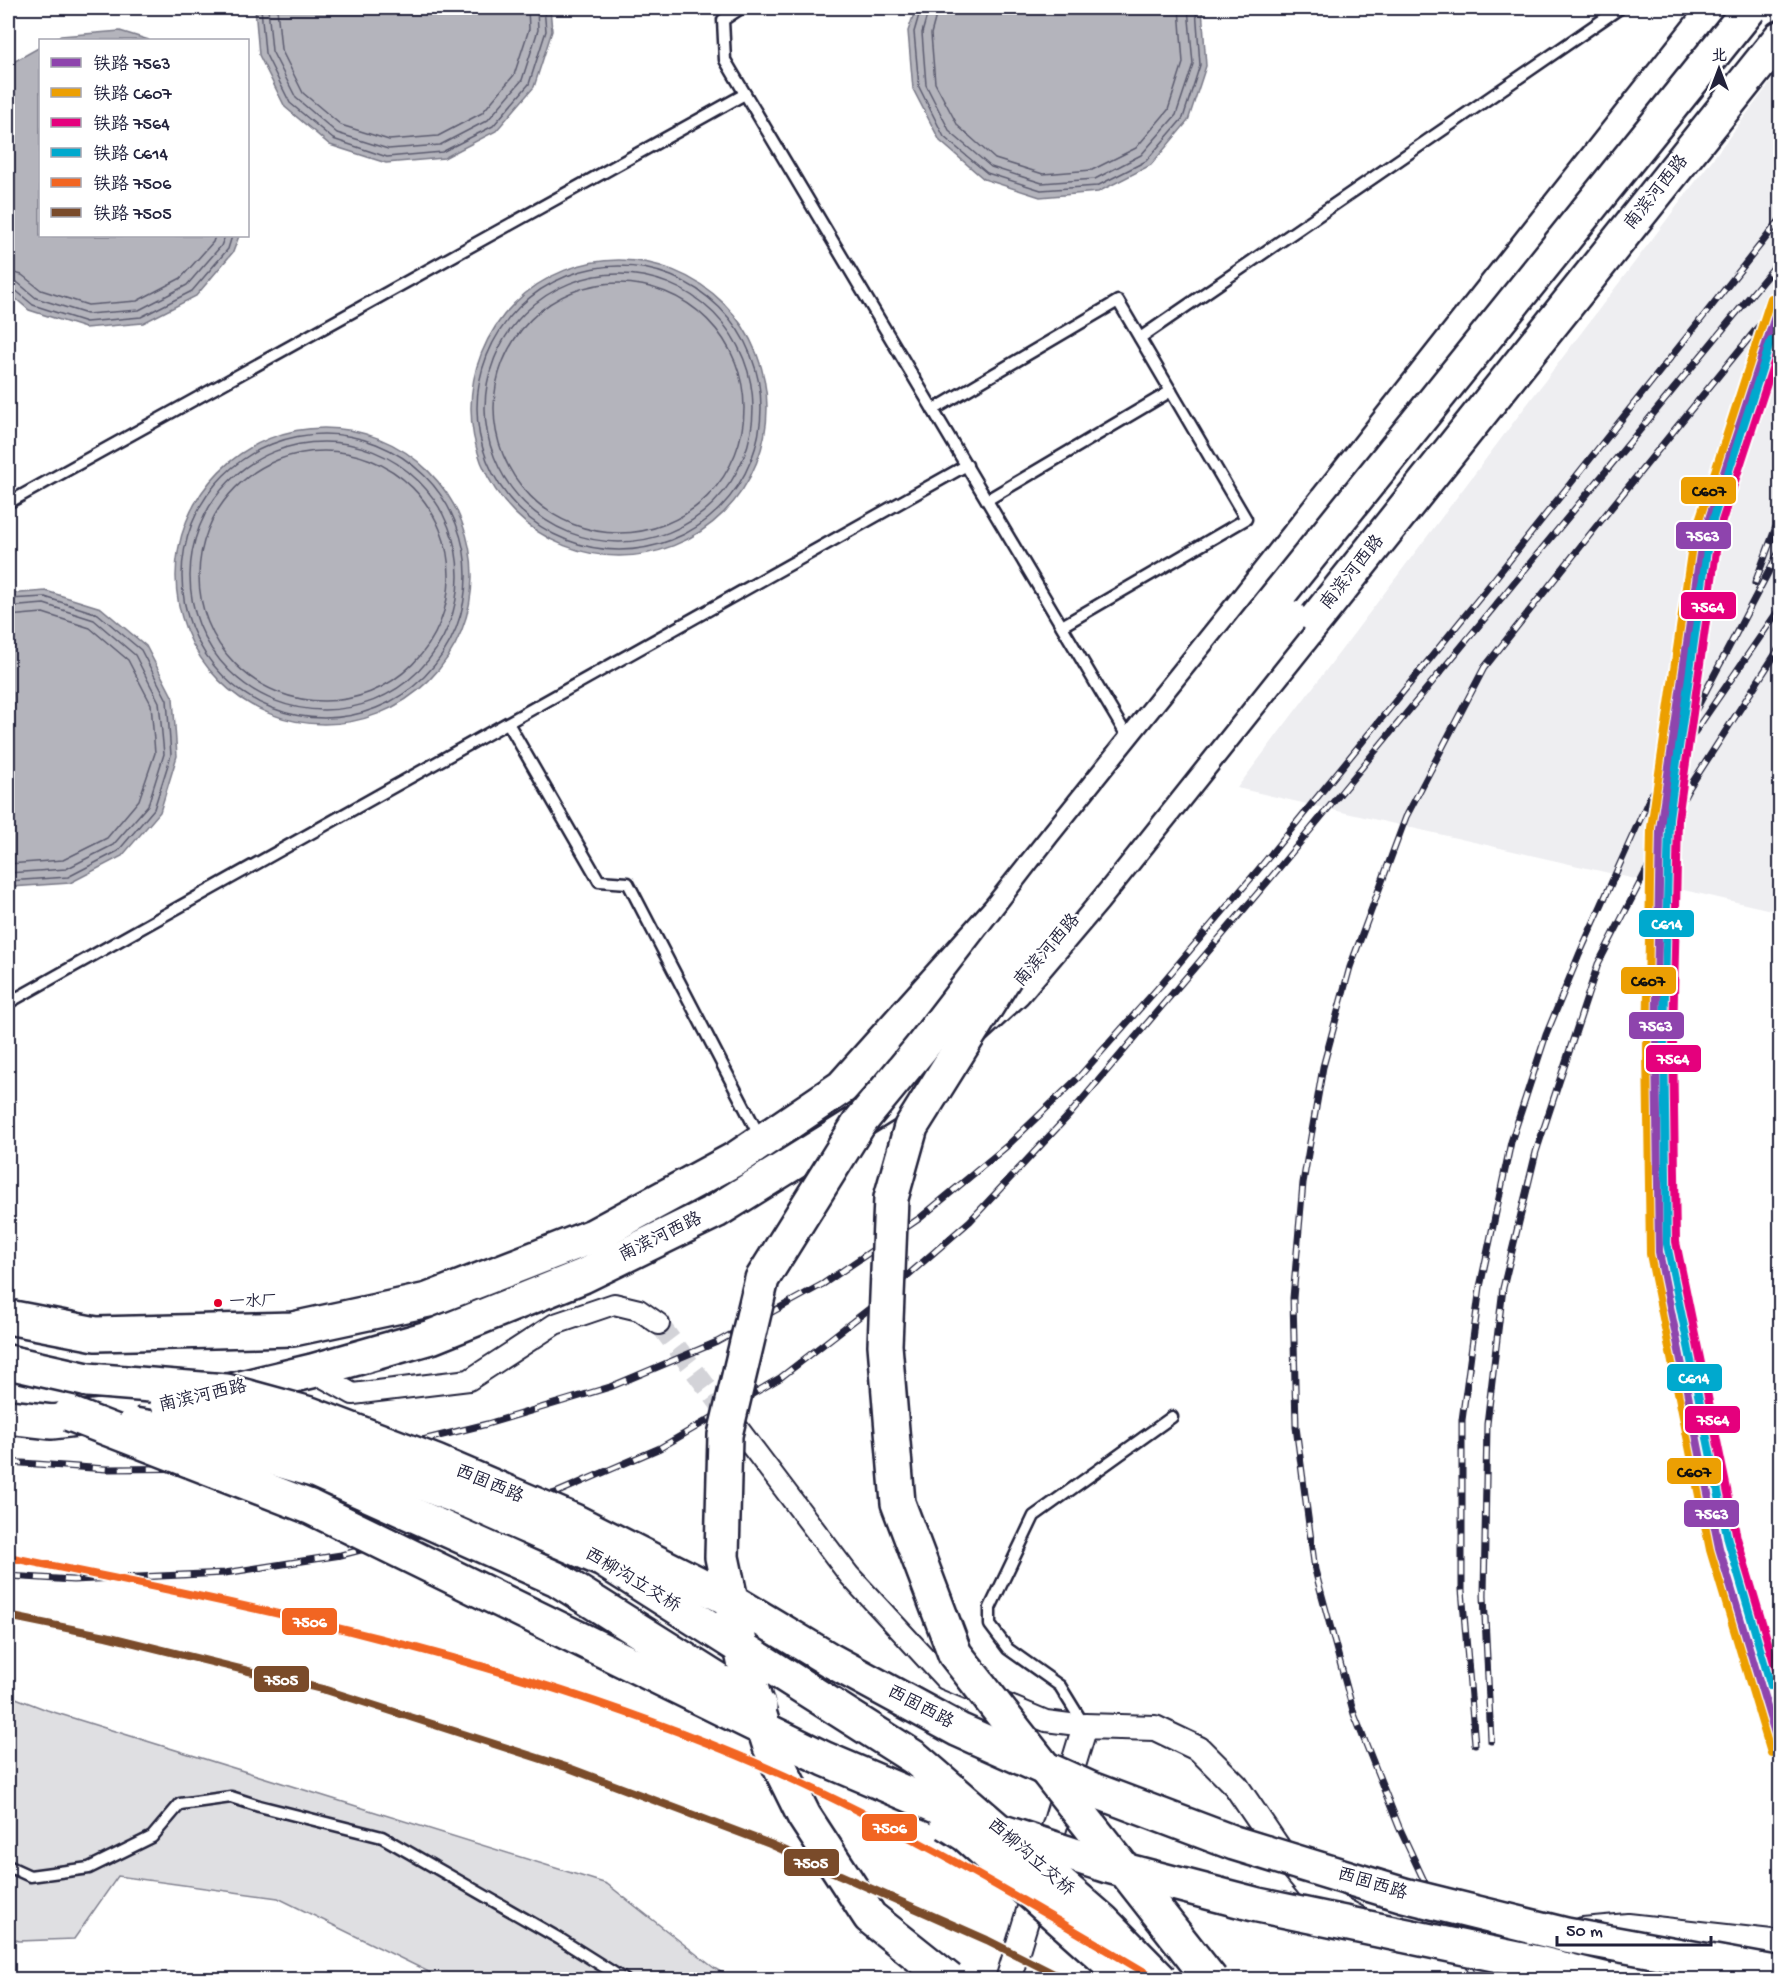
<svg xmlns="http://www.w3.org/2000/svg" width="1788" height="1987" font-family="'Gochi Hand','LXGW WenKai TC',sans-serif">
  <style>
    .built { fill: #eeeef1 }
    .green { fill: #dfdfe2; stroke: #80808e; stroke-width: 1.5 }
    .water { fill: #b4b4bc; stroke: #7a7a88; stroke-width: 1.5 }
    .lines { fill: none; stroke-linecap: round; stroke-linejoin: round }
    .shore { stroke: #5c5c6f; stroke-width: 1.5 }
    .minor-tunnel { stroke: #d3d3d8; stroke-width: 20; stroke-dasharray: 20 10; stroke-linecap: butt }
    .tertiary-tunnel { stroke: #d3d3d8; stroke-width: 24; stroke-dasharray: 24 12; stroke-linecap: butt }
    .service-casing { stroke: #22223b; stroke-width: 15 }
    .minor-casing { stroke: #22223b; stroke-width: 24 }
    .tertiary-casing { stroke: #22223b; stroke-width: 28 }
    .trunk-casing { stroke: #22223b; stroke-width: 38 }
    .service { stroke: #fff; stroke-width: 10 }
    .minor { stroke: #fff; stroke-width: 20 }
    .tertiary { stroke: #fff; stroke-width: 24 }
    .trunk { stroke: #fff; stroke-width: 33 }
    .rail-casing { stroke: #22223b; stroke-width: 7 }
    .rail { stroke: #fff; stroke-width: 4.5; stroke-dasharray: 14; stroke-linecap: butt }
    .trunk-bridge-casing { stroke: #22223b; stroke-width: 38; stroke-linecap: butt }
    .trunk-bridge { stroke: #fff; stroke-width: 33 }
    .rail-1-casing { stroke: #fff; stroke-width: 12 }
    .rail-2-casing { stroke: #fff; stroke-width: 12 }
    .rail-3-casing { stroke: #fff; stroke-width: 12 }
    .rail-4-casing { stroke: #fff; stroke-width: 12 }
    .rail-5-casing { stroke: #fff; stroke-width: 12 }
    .rail-6-casing { stroke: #fff; stroke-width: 12 }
    .rail-1 { stroke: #8e44ad; stroke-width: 8 }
    .rail-2 { stroke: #ec9f03; stroke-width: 8 }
    .rail-3 { stroke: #e5007d; stroke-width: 8 }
    .rail-4 { stroke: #00a9ce; stroke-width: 8 }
    .rail-5 { stroke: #f26522; stroke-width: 8 }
    .rail-6 { stroke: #7a4b2a; stroke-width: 8 }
    .bus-dot { fill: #e4002b; stroke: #fff; stroke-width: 2 }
    .labels { text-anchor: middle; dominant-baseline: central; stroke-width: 5; stroke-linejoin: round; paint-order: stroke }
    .bus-label { font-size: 16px; fill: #22223b; stroke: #fff; text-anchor: start }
    .street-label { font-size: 18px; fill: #22223b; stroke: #fff }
    .line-badge { stroke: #fff; stroke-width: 2 }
    .badge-label { font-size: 16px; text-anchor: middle; font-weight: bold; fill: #fff }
    .pale-badge-label { font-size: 16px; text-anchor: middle; font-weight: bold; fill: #111 }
  </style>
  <rect width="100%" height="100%" fill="#fff"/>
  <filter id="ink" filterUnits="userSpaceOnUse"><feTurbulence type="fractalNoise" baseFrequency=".0167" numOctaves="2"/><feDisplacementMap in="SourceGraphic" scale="12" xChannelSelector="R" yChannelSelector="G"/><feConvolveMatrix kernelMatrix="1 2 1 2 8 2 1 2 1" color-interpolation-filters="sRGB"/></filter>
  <g filter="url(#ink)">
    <!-- built -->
    <path class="built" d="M 1780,70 L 1780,912 L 1237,788 Z"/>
    <!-- green -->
    <path class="green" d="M 8,1695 L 47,1710 L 607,1884 L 714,1968 L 733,1979 L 443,1979 L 278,1898 L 118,1876 L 74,1939 L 19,1941 L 8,1937 Z"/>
    <!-- water -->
    <g class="water">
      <path d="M 255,8 L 550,8 L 552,31 L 534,87 L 496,131 L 444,158 L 386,163 L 330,145 L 285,107 L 259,55 Z"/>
      <path d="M 916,8 L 1202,8 L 1206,66 L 1188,121 L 1151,165 L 1098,192 L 1040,197 L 984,179 L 940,141 L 913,89 L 908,31 Z"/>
      <path d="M 120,31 L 149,40 L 52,40 L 61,36 Z"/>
      <path d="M 40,47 L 40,236 L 239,236 L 233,252 L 196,296 L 143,323 L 85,328 L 29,310 L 8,292 L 8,65 Z"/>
      <circle cx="619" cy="408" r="148"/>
      <circle cx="324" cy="576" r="148"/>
      <path d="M 46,591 L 101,608 L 146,646 L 173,698 L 177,756 L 160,812 L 122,856 L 70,883 L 11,887 L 8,886 L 8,594 Z"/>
    </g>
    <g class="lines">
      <!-- shore -->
      <g class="shore">
        <path d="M 261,8 L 265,53 L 290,103 L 333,139 L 387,157 L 442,152 L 493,126 L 529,84 L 546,31 L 544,8"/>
        <path d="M 268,8 L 272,51 L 296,98 L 337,133 L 388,149 L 440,145 L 488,120 L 522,80 L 538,30 L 537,8"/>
        <path d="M 277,8 L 281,49 L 303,93 L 341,125 L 389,140 L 438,136 L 482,113 L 514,75 L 529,29 L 528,8"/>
        <path d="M 921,8 L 914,32 L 919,87 L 944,137 L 987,173 L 1041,190 L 1097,186 L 1146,161 L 1183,118 L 1200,65 L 1196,8"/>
        <path d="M 929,8 L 922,33 L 926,85 L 950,132 L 991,167 L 1042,183 L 1095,179 L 1141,155 L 1176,115 L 1193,64 L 1188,8"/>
        <path d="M 938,8 L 931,34 L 935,83 L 958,126 L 995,159 L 1043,174 L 1092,170 L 1136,148 L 1168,110 L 1183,63 L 1179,8"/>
        <circle cx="619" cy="408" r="142"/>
        <path d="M 8,271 L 22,275 L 41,290 L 88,305 L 137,301 L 181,278 L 213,242 L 215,236"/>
        <circle cx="619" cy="408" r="134"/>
        <path d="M 8,280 L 17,282 L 36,298 L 87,314 L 139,310 L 187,285 L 221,246 L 225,236"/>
        <circle cx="619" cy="408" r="125"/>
        <path d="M 8,288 L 14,289 L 33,305 L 86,322 L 141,317 L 192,291 L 228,249 L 232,236"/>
        <circle cx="324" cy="576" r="142"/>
        <circle cx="324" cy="576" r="134"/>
        <circle cx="324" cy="576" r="125"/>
        <path d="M 8,599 L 45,597 L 98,614 L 141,650 L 167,700 L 171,755 L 154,809 L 118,851 L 68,877 L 8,881"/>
        <path d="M 8,607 L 44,604 L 94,620 L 135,655 L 159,702 L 164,754 L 148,805 L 113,845 L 66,869 L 8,873"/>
        <path d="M 8,616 L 43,613 L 90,628 L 128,660 L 151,704 L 155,753 L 139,800 L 107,838 L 63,860 L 8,864"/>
      </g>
      <!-- minor-tunnel -->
      <path class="minor-tunnel" d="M 659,1324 L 728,1415"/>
      <!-- tertiary-tunnel -->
      <path class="tertiary-tunnel" d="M 1425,1929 L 1510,1931"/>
      <defs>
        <g id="service">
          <path d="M 741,8 L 723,20 L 725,60 L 1130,741"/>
          <path d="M 1140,338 L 1620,8"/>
          <path d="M 933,410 L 1118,301 L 1246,519 L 1062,626"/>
          <path d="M 987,500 L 1171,391"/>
          <path d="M 8,503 L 745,94"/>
          <path d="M 508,723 L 599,881 L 628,883 L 760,1137"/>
          <path d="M 8,1003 L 967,465"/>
          <path d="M 1084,1725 L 1060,1686 L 1008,1649 L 990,1625 L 990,1608 L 1034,1516 L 1172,1417"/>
          <path d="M 8,1866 L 30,1876 L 89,1868 L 152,1837 L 180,1804 L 231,1797 L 259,1806 L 382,1837 L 560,1939 L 625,1980"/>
        </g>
        <g id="minor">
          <path d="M 312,1371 L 353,1394 L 469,1380 L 555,1324 L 614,1304 L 639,1310 L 659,1324"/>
          <path d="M 728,1415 L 849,1575 L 945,1679 L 1046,1721 L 1085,1726"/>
        </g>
        <g id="tertiary">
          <path d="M 1583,1930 L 1628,1926 L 1780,1943"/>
          <path d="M 1008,1980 L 1085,1726 L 1155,1728 L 1199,1749 L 1236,1786 L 1283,1855 L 1317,1896 L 1357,1918"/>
        </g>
        <g id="trunk">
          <path d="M 8,1317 L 96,1334 L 293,1329 L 428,1300 L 593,1236 L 737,1158 L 842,1087 L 998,913 L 1242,608 L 1716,8"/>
          <path d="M 8,1362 L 88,1380"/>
          <path d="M 8,1417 L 52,1422 L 145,1411 L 312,1371 L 431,1337 L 583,1276 L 716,1211 L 899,1097 L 1015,990 L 1094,897 L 1780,38"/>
        </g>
      </defs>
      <!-- service casing -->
      <use href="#service" class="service-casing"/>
      <!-- minor casing -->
      <use href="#minor" class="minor-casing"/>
      <!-- tertiary casing -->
      <use href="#tertiary" class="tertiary-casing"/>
      <!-- trunk casing -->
      <use href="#trunk" class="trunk-casing"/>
      <!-- service -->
      <use href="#service" class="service"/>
      <!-- minor -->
      <use href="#minor" class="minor"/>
      <!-- tertiary -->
      <use href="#tertiary" class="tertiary"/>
      <!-- trunk -->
      <use href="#trunk" class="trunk"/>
      <defs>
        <g id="rail">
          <path d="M 1755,583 L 1780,516"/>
          <path d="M 1679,742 L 1780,550"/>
          <path d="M 8,1462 L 106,1469 L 236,1468 L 370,1453 L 487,1424 L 610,1387 L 717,1342 L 823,1284 L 920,1218 L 1007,1146 L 1078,1078 L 1157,989 L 1258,870 L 1481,596 L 1780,220"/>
          <path d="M 8,1576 L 73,1580 L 225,1573 L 341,1555 L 459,1525 L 558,1492 L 660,1448 L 780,1378 L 869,1309 L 970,1221 L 1070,1114 L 1269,880 L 1780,260"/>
          <path d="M 1491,1741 L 1484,1596 L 1487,1424 L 1503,1288 L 1536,1152 L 1598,964 L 1689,788 L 1780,647"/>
          <path d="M 1475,1744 L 1462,1590 L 1462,1420 L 1480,1287 L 1511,1142 L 1546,1035 L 1579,955 L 1650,797 L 1780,608"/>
          <path d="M 1476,1980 L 1440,1915 L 1399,1827 L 1354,1714 L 1315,1570 L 1296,1427 L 1293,1298 L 1303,1183 L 1323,1067 L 1350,967 L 1406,817 L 1484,668 L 1611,508 L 1780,300"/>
        </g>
      </defs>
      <!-- rail casing -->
      <use href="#rail" class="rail-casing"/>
      <!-- rail -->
      <use href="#rail" class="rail"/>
      <defs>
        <g id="trunk-bridge">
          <path d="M 88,1380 L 226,1391 L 310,1414 L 436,1462 L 574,1521 L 725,1597 L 830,1660 L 959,1730 L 1091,1789 L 1234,1843 L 1404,1895 L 1566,1935 L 1780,1974"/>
          <path d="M 167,1402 L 268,1428 L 383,1468 L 468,1501 L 603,1560 L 915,1758 L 1103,1921 L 1161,1980"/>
          <path d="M 70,1414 L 310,1507 L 825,1759 L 981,1825 L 1108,1866 L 1258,1905 L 1542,1964 L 1608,1980"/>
          <path d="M 134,1425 L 191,1434 L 316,1471 L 557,1579 L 760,1707"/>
          <path d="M 947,1823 L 966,1835 L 1129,1980"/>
          <path d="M 949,1980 L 870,1917 L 804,1816 L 770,1747 L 746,1671 L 722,1557 L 725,1435 L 762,1279 L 860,1122 L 921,1048 L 1071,853 L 1750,8"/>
          <path d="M 1211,1980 L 955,1654 L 898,1503 L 885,1345 L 891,1198 L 911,1127 L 1020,953 L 1090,868 L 1290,617"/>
        </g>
      </defs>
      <!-- trunk-bridge casing -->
      <use href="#trunk-bridge" class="trunk-bridge-casing"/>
      <!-- trunk-bridge -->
      <use href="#trunk-bridge" class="trunk-bridge"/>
      <defs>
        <path id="rail-1" d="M 1780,301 L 1702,540 L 1660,829 L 1656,1049 L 1659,1252 L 1719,1548 L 1780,1750"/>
        <path id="rail-2" d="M 1771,1753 L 1710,1550 L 1650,1254 L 1647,1049 L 1651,828 L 1693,539 L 1771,298"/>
        <path id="rail-3" d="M 1780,344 L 1719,530 L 1678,819 L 1673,1039 L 1676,1242 L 1737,1538 L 1780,1683"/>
        <path id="rail-4" d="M 1771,1686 L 1728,1540 L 1667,1244 L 1664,1039 L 1669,818 L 1710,529 L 1771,341"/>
        <path id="rail-5" d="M 8,1557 C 255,1606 504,1658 737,1755 C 884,1816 1021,1899 1158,1980"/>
        <path id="rail-6" d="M 8,1616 L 106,1636 L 326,1690 L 569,1768 L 770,1844 L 987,1940 L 1066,1980"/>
      </defs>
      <!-- rail-1 casing -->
      <use href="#rail-1" class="rail-1-casing"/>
      <!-- rail-2 casing -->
      <use href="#rail-2" class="rail-2-casing"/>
      <!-- rail-3 casing -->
      <use href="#rail-3" class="rail-3-casing"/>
      <!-- rail-4 casing -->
      <use href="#rail-4" class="rail-4-casing"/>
      <!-- rail-5 casing -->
      <use href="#rail-5" class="rail-5-casing"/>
      <!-- rail-6 casing -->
      <use href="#rail-6" class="rail-6-casing"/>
      <!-- rail-1 -->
      <use href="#rail-1" class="rail-1"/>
      <!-- rail-2 -->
      <use href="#rail-2" class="rail-2"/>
      <!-- rail-3 -->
      <use href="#rail-3" class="rail-3"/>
      <!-- rail-4 -->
      <use href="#rail-4" class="rail-4"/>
      <!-- rail-5 -->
      <use href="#rail-5" class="rail-5"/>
      <!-- rail-6 -->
      <use href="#rail-6" class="rail-6"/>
    </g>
  </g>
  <!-- markers -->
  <circle class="bus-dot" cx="218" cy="1303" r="5"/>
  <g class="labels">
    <!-- bus labels -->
    <g class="bus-label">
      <text x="229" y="1303">一水厂</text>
    </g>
    <!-- street labels -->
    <g class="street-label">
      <text transform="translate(1657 193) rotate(-51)">南滨河西路</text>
      <text transform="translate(1353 573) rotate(-51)">南滨河西路</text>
      <text transform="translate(1048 951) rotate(-49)">南滨河西路</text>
      <text transform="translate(661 1238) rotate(-26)">南滨河西路</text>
      <text transform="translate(203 1397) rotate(-13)">南滨河西路</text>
      <text transform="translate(489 1485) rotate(23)">西固西路</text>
      <text transform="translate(632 1581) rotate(31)">西柳沟立交桥</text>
      <text transform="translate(920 1708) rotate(28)">西固西路</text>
      <text transform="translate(1030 1858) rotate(41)">西柳沟立交桥</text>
      <text transform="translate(1372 1885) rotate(17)">西固西路</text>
    </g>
  </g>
  <g class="line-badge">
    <rect x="1680" y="476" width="57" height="29" rx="6" fill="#ec9f03"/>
    <rect x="1675" y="521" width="57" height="29" rx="6" fill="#8e44ad"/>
    <rect x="1680" y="591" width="57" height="29" rx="6" fill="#e5007d"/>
    <rect x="1638" y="909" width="57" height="29" rx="6" fill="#00a9ce"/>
    <rect x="1620" y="966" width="57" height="29" rx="6" fill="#ec9f03"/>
    <rect x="1628" y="1011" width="57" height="29" rx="6" fill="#8e44ad"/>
    <rect x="1645" y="1044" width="57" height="29" rx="6" fill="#e5007d"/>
    <rect x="1666" y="1363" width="57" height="29" rx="6" fill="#00a9ce"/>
    <rect x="1684" y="1405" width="57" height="29" rx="6" fill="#e5007d"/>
    <rect x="1666" y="1457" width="56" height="28" rx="6" fill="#ec9f03"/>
    <rect x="1683" y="1499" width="57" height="29" rx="6" fill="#8e44ad"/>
    <rect x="281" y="1607" width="57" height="29" rx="6" fill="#f26522"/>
    <rect x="253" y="1665" width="57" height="28" rx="6" fill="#7a4b2a"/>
    <rect x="861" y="1813" width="57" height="29" rx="6" fill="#f26522"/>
    <rect x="783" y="1848" width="57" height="29" rx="6" fill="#7a4b2a"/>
  </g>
  <g class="badge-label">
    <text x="1703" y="541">7563</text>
    <text x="1708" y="612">7564</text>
    <text x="1667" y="929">C614</text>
    <text x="1656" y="1031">7563</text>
    <text x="1673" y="1064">7564</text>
    <text x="1694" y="1383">C614</text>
    <text x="1713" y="1425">7564</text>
    <text x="1712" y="1519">7563</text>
    <text x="310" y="1627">7506</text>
    <text x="281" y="1685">7505</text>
    <text x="890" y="1833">7506</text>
    <text x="811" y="1868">7505</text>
  </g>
  <g class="pale-badge-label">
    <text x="1709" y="496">C607</text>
    <text x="1648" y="986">C607</text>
    <text x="1694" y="1477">C607</text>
  </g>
  <!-- margin -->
  <rect width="1788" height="1987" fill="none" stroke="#fff" stroke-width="30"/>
  <rect x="15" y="15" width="1758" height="1957" fill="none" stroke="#22223b" stroke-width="2" filter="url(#ink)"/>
  <!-- legend -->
  <rect x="39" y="39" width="210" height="198" fill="#ffffff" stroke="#a7a7b1" stroke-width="1.5"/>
  <rect x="51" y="58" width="30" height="9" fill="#8e44ad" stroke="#a7a7b1" stroke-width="1.5"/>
  <text x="93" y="69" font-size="18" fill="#22223b">铁路 7563</text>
  <rect x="51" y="88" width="30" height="9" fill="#ec9f03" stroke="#a7a7b1" stroke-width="1.5"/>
  <text x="93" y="99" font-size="18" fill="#22223b">铁路 C607</text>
  <rect x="51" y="118" width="30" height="9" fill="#e5007d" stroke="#a7a7b1" stroke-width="1.5"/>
  <text x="93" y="129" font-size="18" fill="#22223b">铁路 7564</text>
  <rect x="51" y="148" width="30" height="9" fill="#00a9ce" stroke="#a7a7b1" stroke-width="1.5"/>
  <text x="93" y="159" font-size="18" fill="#22223b">铁路 C614</text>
  <rect x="51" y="178" width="30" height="9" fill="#f26522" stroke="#a7a7b1" stroke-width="1.5"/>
  <text x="93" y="189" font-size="18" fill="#22223b">铁路 7506</text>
  <rect x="51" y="208" width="30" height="9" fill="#7a4b2a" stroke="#a7a7b1" stroke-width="1.5"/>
  <text x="93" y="219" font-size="18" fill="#22223b">铁路 7505</text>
  <!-- north arrow -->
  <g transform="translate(1719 69)" stroke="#ffffff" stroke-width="4.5" paint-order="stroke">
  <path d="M0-4.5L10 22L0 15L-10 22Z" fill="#22223b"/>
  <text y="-9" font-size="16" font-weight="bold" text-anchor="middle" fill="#22223b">北</text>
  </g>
  <!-- scale -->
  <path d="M1557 1936v9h154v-9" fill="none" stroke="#22223b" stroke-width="3"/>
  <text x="1566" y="1936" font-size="18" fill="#22223b" stroke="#ffffff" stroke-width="4.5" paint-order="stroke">50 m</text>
</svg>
